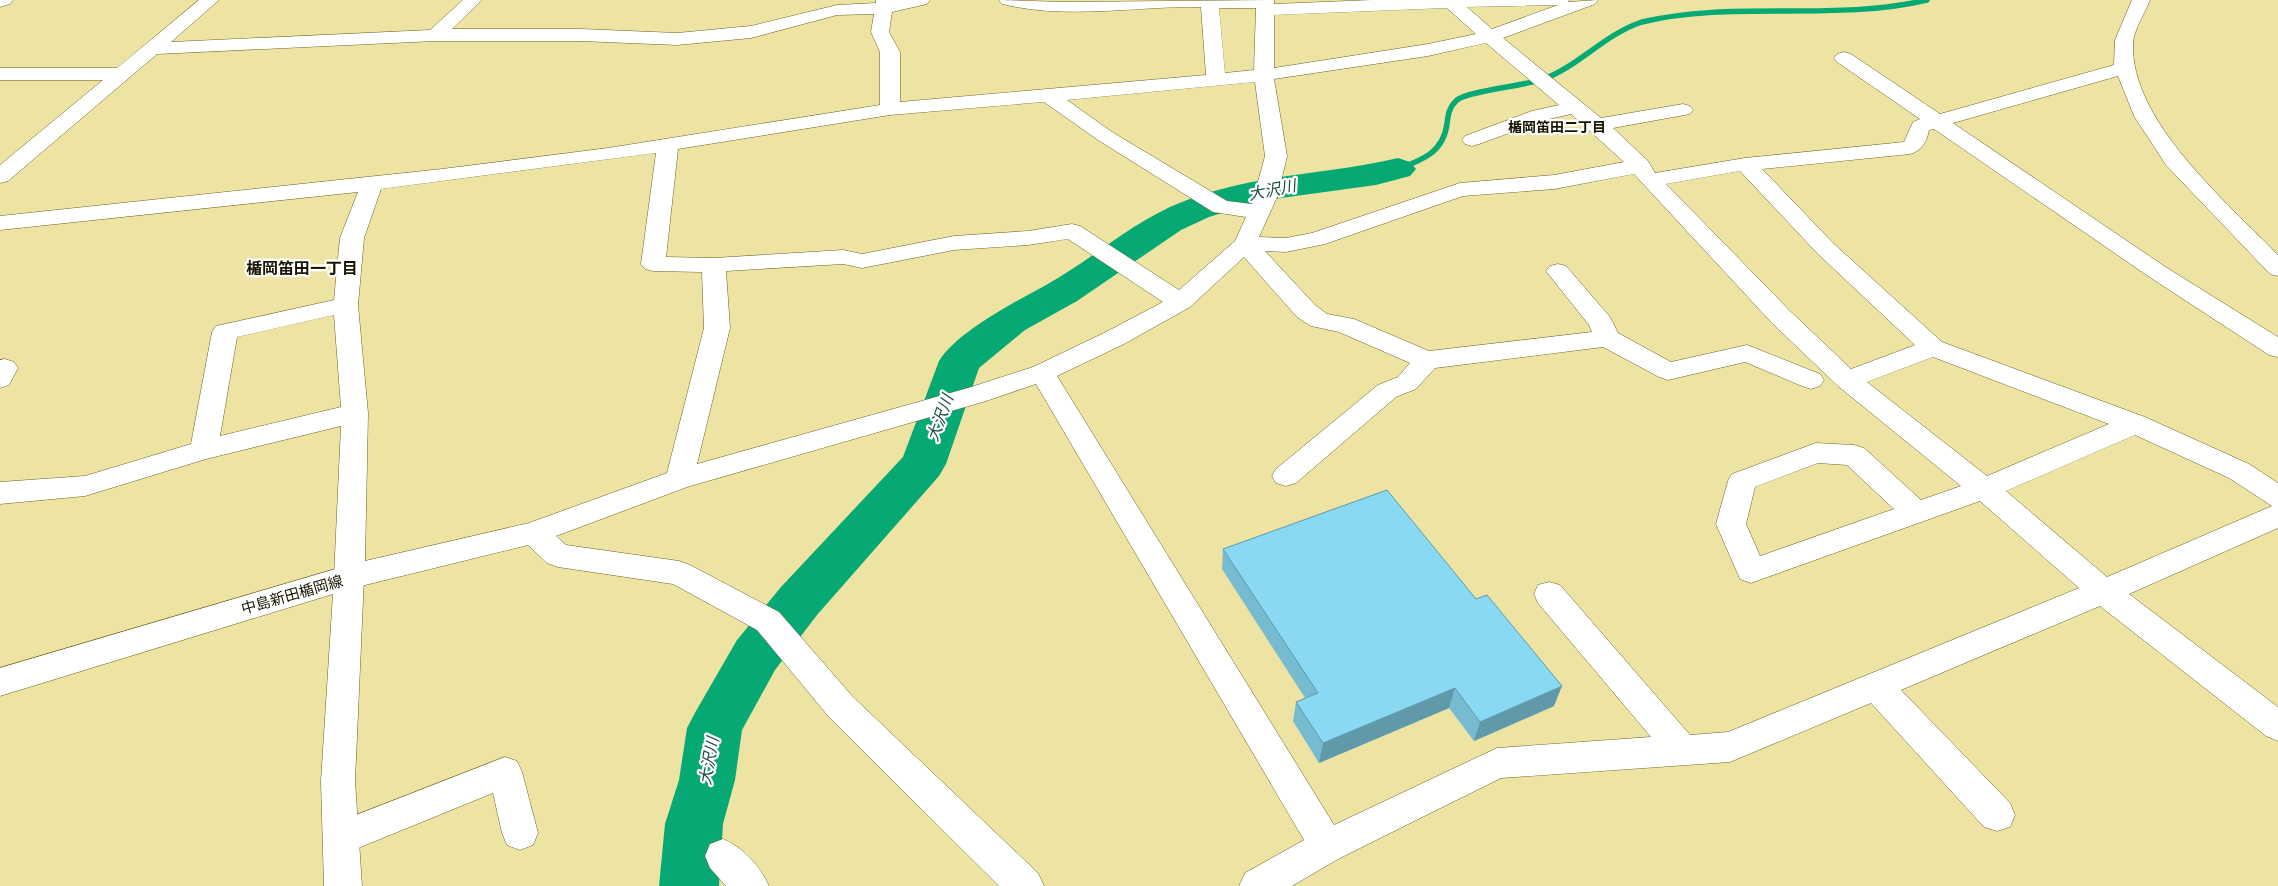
<svg xmlns="http://www.w3.org/2000/svg" width="2278" height="886" font-family="Cabin,'Noto Sans JP',sans-serif">
  <style>
    .lines { fill: none; stroke-linecap: round; stroke-linejoin: round }
    .stream { stroke: #06a973; stroke-width: 5.5 }
    .river { fill: #06a973; fill-rule: evenodd }
    .minor-casing { stroke: #696122; stroke-width: 1 }
    .major-casing { stroke: #696122; stroke-width: 1 }
    .minor { fill: #fff; fill-rule: evenodd }
    .major { fill: #fff; fill-rule: evenodd }
    .wall { fill: #77bbd1 }
    .shaded-wall { fill: #6198aa }
    .building { fill: #8ad9f3; stroke: #6198aa }
    .labels { text-anchor: middle; dominant-baseline: central; stroke-width: 4.5; stroke-linejoin: round; paint-order: stroke }
    .far-neighbourhood-label { font-size: 14px; font-weight: bold; fill: #181500; stroke: #fff }
    .street-label { font-size: 15px; fill: #181500; stroke: #fff }
    .water-label { font-size: 16px; font-style: italic; fill: #1b5038; stroke: #fff }
    .neighbourhood-label { font-size: 16px; font-weight: bold; fill: #181500; stroke: #fff }
  </style>
  <rect width="100%" height="100%" fill="#ede4a4"/>
  <g class="lines">
    <!-- stream -->
    <path class="stream" d="M 1398,169 C 1422,160 1443,153 1447,124 C 1448,115 1449,107 1457,100 C 1468,91 1524,86 1544,79 C 1580,65 1605,34 1642,22 C 1734,0 1834,22 1927,0"/>
    <!-- river -->
    <path class="river" d="M 1398,158 L 1410,162 L 1416,169 L 1410,176 L 1376,185 L 1260,201 L 1209,217 L 1181,230 L 1077,301 L 1025,330 L 979,368 L 946,464 L 939,476 L 817,615 L 775,670 L 742,730 L 735,780 L 723,824 L 719,886 L 659,886 L 665,824 L 679,780 L 687,728 L 696,711 L 737,640 L 781,587 L 903,457 L 939,361 C 958,331 1015,302 1046,285 C 1093,259 1133,221 1182,202 C 1252,174 1326,175 1398,158 Z"/>
    <defs>
      <g id="minor">
        <path d="M 0,0 L 13,0 L 10,4 L 0,7 Z"/>
        <path d="M 199,0 L 219,0 L 171,42 L 430,30 L 463,0 L 482,0 L 452,29 L 581,29 L 677,33 L 751,26 L 837,5 L 876,3 L 876,0 L 930,0 L 927,4 L 892,12 L 889,32 L 900,52 L 900,102 L 1206,75 L 1201,7 C 1134,6 1068,20 1002,4 L 999,0 L 1064,2 L 1274,0 L 1274,4 L 1372,0 L 1569,0 L 1568,2 L 1598,0 L 1595,4 L 1503,38 L 1601,118 L 1683,104 L 1690,106 L 1693,110 L 1690,114 L 1613,128 L 1648,161 L 1655,173 L 1745,158 L 1904,142 L 1913,122 L 1920,119 L 1837,62 L 1834,58 L 1837,54 L 1844,52 L 1851,54 L 1940,114 L 2114,65 L 2115,40 L 2132,0 L 2150,0 C 2145,13 2134,29 2133,43 C 2130,121 2227,202 2278,255 L 2278,276 L 2270,274 L 2166,165 L 2134,116 L 2118,76 L 1953,123 L 2167,268 L 2278,337 L 2278,357 L 2269,355 L 2151,278 L 1934,129 L 1929,130 C 1927,141 1922,151 1910,154 L 1762,169 L 1834,244 L 1942,342 L 2145,417 L 2249,464 L 2278,483 L 2278,528 L 2129,594 L 2278,707 L 2278,741 L 2266,736 L 2100,606 L 1901,690 L 2010,803 L 2015,815 L 2010,827 L 1997,831 L 1984,827 L 1871,703 L 1730,762 L 1501,778 L 1340,858 L 1292,886 L 1239,886 L 1245,873 L 1304,840 L 1036,384 L 986,401 L 687,487 L 556,536 L 566,545 L 679,561 L 690,565 L 779,612 L 853,697 L 1038,873 L 1044,886 L 999,886 L 829,717 L 757,630 L 673,584 L 558,567 L 547,563 L 528,545 L 349,589 L 338,585 L 334,577 L 341,426 L 206,459 L 85,496 L 0,504 L 0,482 L 85,476 L 191,444 L 212,332 L 216,326 L 334,300 L 340,238 L 358,192 L 0,230 L 0,216 L 442,169 L 608,148 L 880,105 L 880,52 L 871,32 L 874,14 L 837,15 L 751,38 L 677,45 L 581,41 L 435,41 L 157,54 L 8,181 L 0,183 L 0,165 L 103,80 L 0,80 L 0,68 L 117,68 ZM 1558,5 L 1492,29 L 1467,7 ZM 1219,8 L 1256,8 L 1254,70 L 1225,73 ZM 1447,8 L 1476,34 L 1428,44 L 1274,68 L 1274,15 ZM 1486,43 L 1559,105 L 1532,111 L 1465,136 L 1462,140 L 1465,144 L 1472,146 L 1479,144 L 1545,120 L 1571,114 L 1624,162 L 1554,175 L 1460,183 L 1312,233 L 1286,238 L 1259,237 L 1278,195 L 1287,156 L 1274,79 L 1428,56 ZM 1255,82 L 1265,156 L 1252,204 L 1227,201 L 1112,132 L 1067,100 ZM 1044,102 L 1098,140 L 1213,212 L 1246,217 L 1235,241 L 1179,290 L 1080,226 L 1072,224 L 1028,231 L 954,236 L 862,254 L 843,250 L 714,258 L 666,257 L 678,149 L 890,115 ZM 656,153 L 641,264 L 645,269 L 653,271 L 702,272 L 704,328 L 667,473 L 529,523 L 365,561 L 368,413 L 358,305 L 364,238 L 381,189 ZM 1740,171 L 1818,254 L 1915,345 L 1851,369 L 1790,311 L 1666,184 ZM 1634,174 L 1772,323 L 1838,386 L 1961,486 L 1921,500 L 1864,448 L 1854,445 L 1816,443 L 1732,474 L 1728,481 L 1716,524 L 1740,579 L 1751,583 L 1762,579 L 1980,501 L 2079,588 L 1728,732 L 1690,735 L 1560,585 L 1549,582 L 1538,585 L 1534,594 L 1538,603 L 1651,737 L 1497,748 L 1334,825 L 1057,376 L 1124,344 L 1190,307 L 1244,257 L 1297,317 L 1311,326 L 1339,332 L 1410,363 L 1398,377 L 1378,385 L 1276,469 L 1272,476 L 1276,483 L 1286,486 L 1296,483 L 1396,397 L 1416,389 L 1435,368 L 1603,347 L 1659,377 L 1668,380 L 1745,362 L 1802,386 L 1811,389 L 1820,386 L 1824,380 L 1820,374 L 1747,345 L 1671,362 L 1618,333 L 1610,317 L 1566,266 L 1558,264 L 1550,266 L 1546,271 L 1589,325 L 1592,332 L 1429,351 L 1354,319 L 1327,314 L 1315,305 L 1265,251 L 1286,252 L 1325,244 L 1463,196 L 1554,189 ZM 1068,239 L 1163,302 L 1106,332 L 1033,367 L 968,388 L 697,464 L 730,328 L 726,271 L 843,264 L 862,268 L 954,250 L 1028,245 ZM 334,315 L 341,407 L 220,436 L 237,337 ZM 1933,357 L 2109,424 L 1987,476 L 1867,382 ZM 2135,435 L 2229,478 L 2272,506 L 2107,577 L 2006,491 ZM 1818,463 L 1847,465 L 1894,509 L 1760,556 L 1746,524 L 1755,487 Z"/>
        <path d="M 5,359 L 14,362 L 18,368 L 9,385 L 0,388 L 0,360 Z"/>
        <path d="M 505,757 L 517,761 L 522,772 L 538,833 L 533,845 L 520,850 L 507,845 L 502,833 L 493,793 L 341,855 L 328,850 L 323,838 L 328,826 Z"/>
        <path d="M 723,839 C 743,847 760,866 769,886 L 726,886 L 710,868 L 705,856 L 710,844 Z"/>
      </g>
      <path id="major" d="M 349,565 L 360,569 L 364,577 L 355,781 L 362,886 L 324,886 L 321,781 L 333,594 L 0,696 L 0,668 Z"/>
    </defs>
    <!-- minor casing -->
    <use href="#minor" class="minor-casing"/>
    <!-- major casing -->
    <use href="#major" class="major-casing"/>
    <!-- minor -->
    <use href="#minor" class="minor"/>
    <!-- major -->
    <use href="#major" class="major"/>
  </g>
  <!-- wall -->
  <path class="wall" d="M 1223,549 L 1476,599 L 1554,706 L 1474,741 L 1449,708 L 1319,763 L 1293,721 L 1296,702 L 1305,698 L 1222,569 Z"/>
  <!-- shaded-wall -->
  <g class="shaded-wall">
    <path d="M 1562,686 L 1554,706 L 1474,741 L 1480,722 Z"/>
    <path d="M 1455,688 L 1449,708 L 1319,763 L 1323,743 Z"/>
  </g>
  <!-- building -->
  <path class="building" d="M 1387,490 L 1476,599 L 1487,595 L 1562,686 L 1480,722 L 1455,688 L 1323,743 L 1296,702 L 1318,693 L 1223,549 Z"/>
  <g class="labels">
    <!-- far-neighbourhood labels -->
    <g class="far-neighbourhood-label">
      <text x="1557" y="127">楯岡笛田二丁目</text>
    </g>
    <!-- street labels -->
    <g class="street-label">
      <text transform="translate(292 595) rotate(-16)">中島新田楯岡線</text>
    </g>
    <!-- water labels -->
    <g class="water-label">
      <text transform="translate(1272 190) rotate(-11)">大沢川</text>
      <text transform="translate(940 418) rotate(-70)">大沢川</text>
      <text transform="translate(709 761) rotate(-80)">大沢川</text>
    </g>
    <!-- neighbourhood labels -->
    <g class="neighbourhood-label">
      <text x="302" y="268">楯岡笛田一丁目</text>
    </g>
  </g>
</svg>
